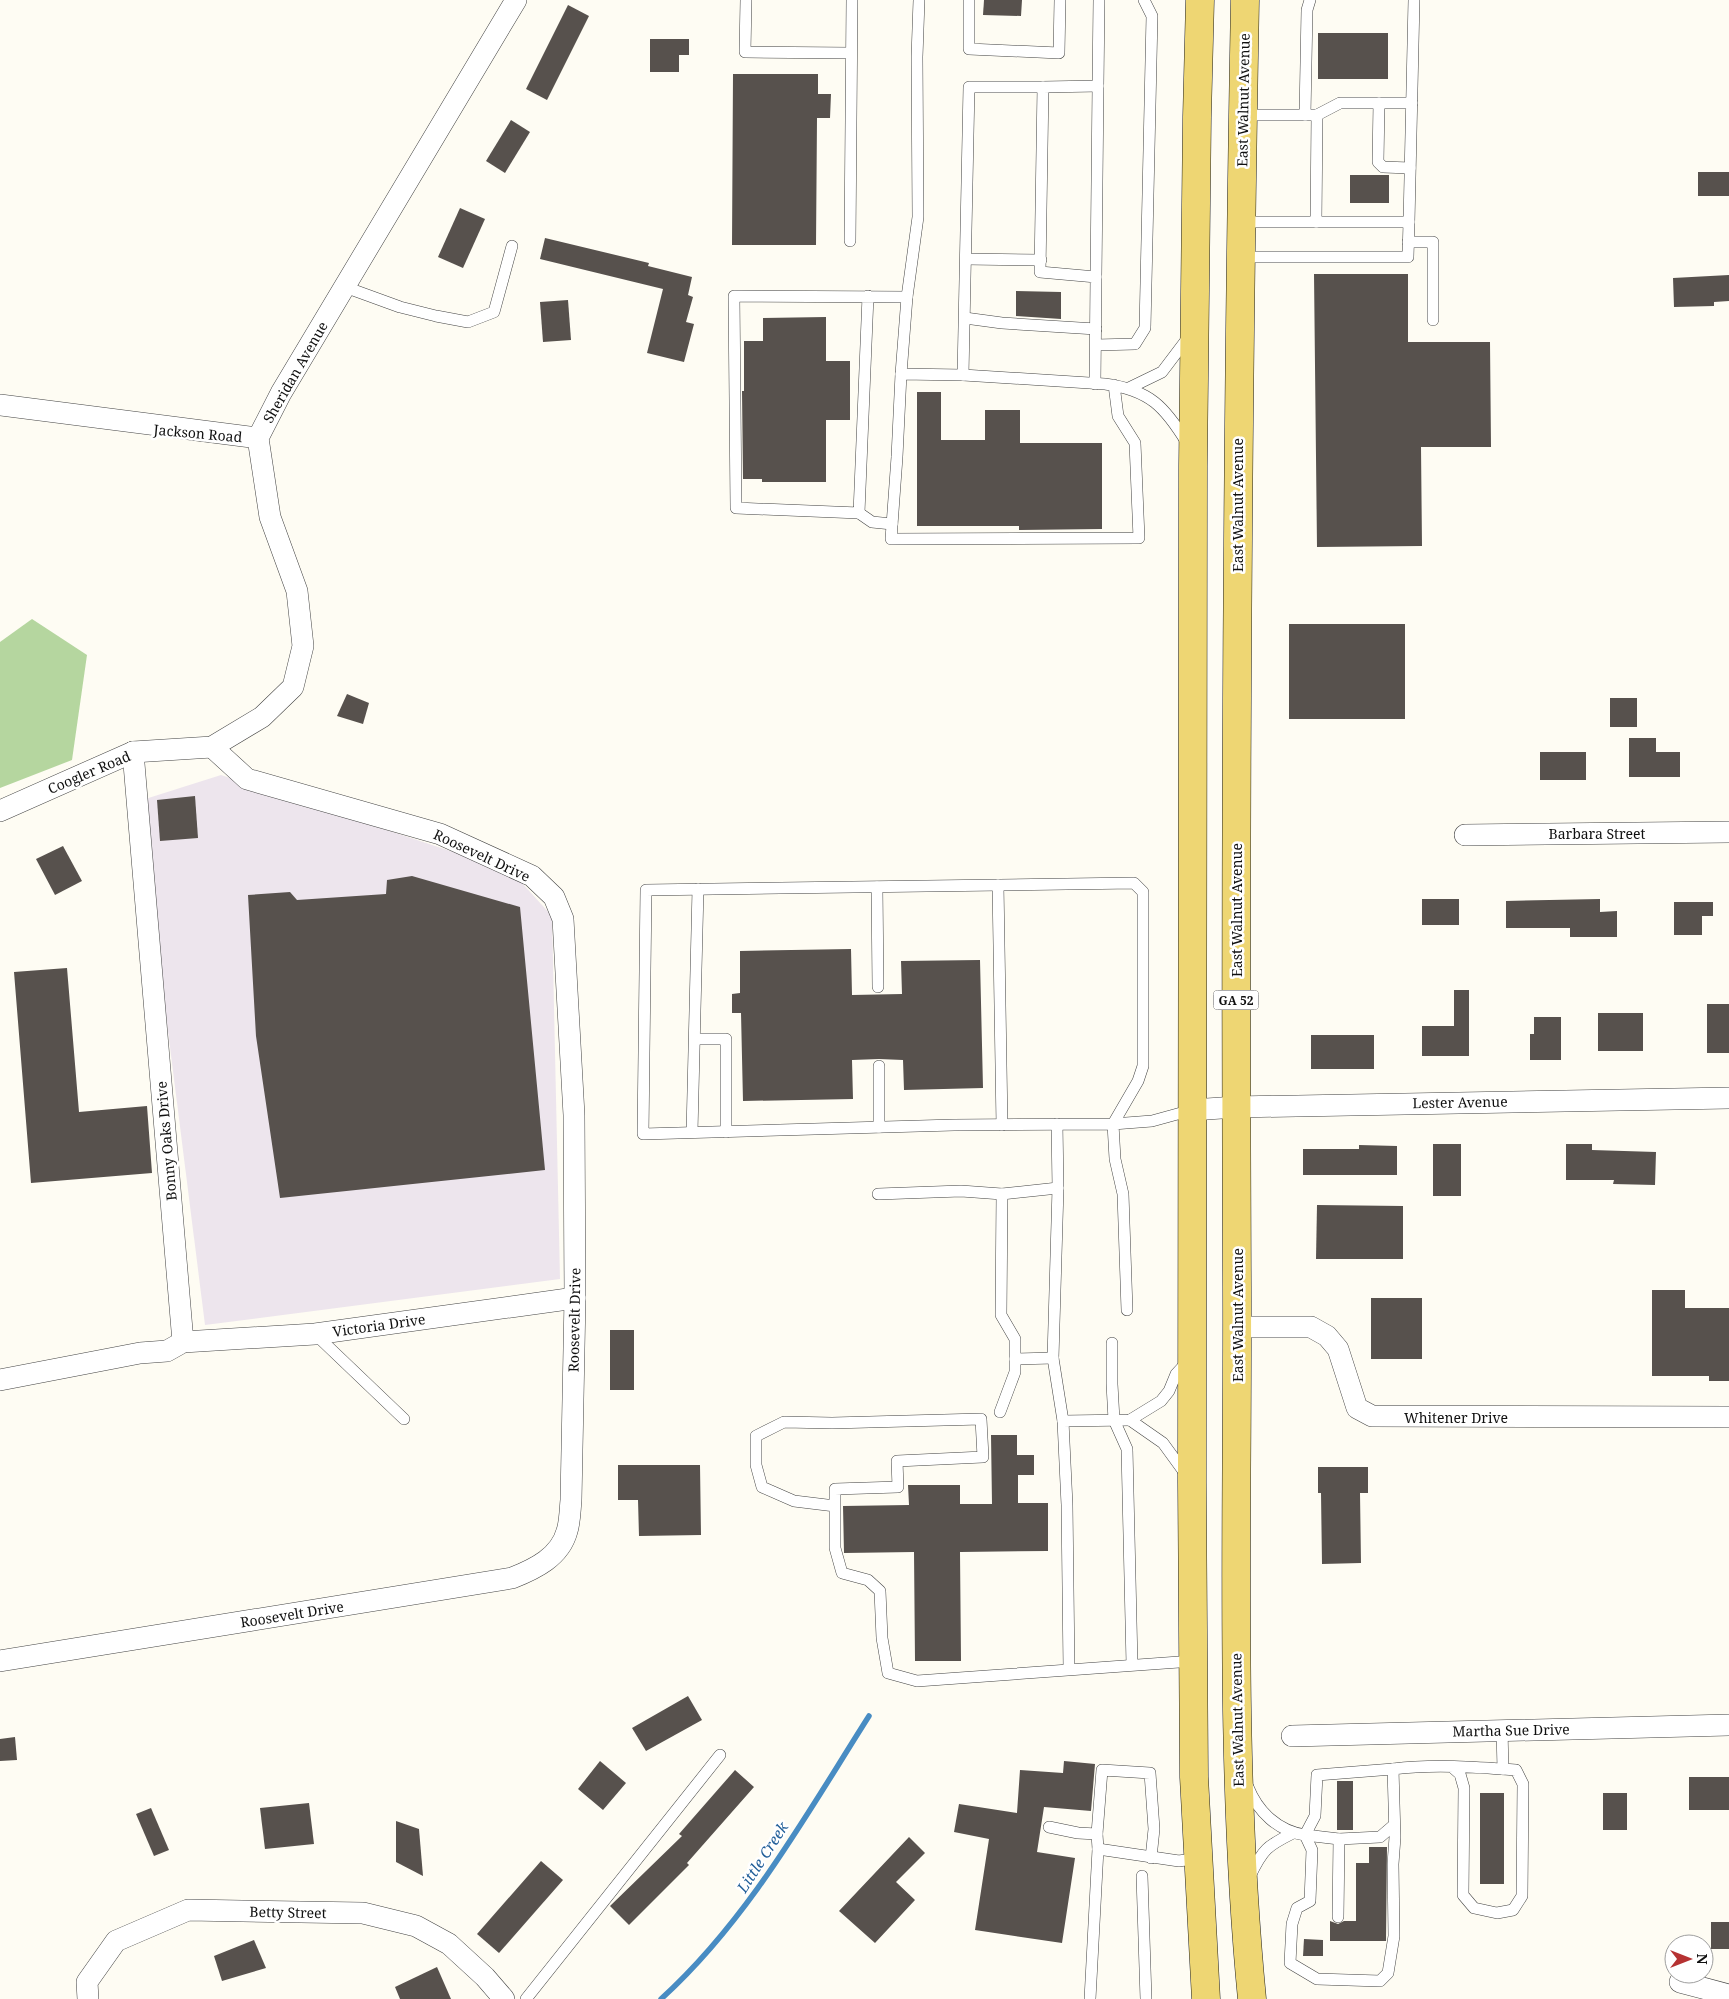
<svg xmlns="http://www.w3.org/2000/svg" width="1729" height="1999" font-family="'Noto Serif',serif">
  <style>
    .industrial { fill: #ede5ed }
    .forest { fill: #b5d69f }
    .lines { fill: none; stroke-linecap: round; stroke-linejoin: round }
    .stream { stroke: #488cc3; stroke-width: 5.5 }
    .building { fill: #57514d }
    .service-casing { stroke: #434343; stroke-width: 12 }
    .minor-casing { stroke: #434343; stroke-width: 22 }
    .primary-casing { stroke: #212121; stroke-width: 29 }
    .service { stroke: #fff; stroke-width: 11 }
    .minor { stroke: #fff; stroke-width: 21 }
    .primary { stroke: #eed673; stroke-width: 28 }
    .labels { text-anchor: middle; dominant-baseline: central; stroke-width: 5; stroke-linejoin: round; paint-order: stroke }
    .shield { fill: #fff; stroke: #585858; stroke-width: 1 }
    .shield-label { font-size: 12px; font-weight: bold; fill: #101010 }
    .street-label { font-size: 14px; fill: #101010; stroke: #fff }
    .water-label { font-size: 15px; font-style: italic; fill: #225f99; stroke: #fff }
  </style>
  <rect width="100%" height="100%" fill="#fefcf3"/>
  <!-- industrial -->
  <path class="industrial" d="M 221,775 L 511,871 L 552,916 L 560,1279 L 205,1325 L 139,801 Z"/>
  <!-- forest -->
  <path class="forest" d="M 32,619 L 87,655 L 72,760 L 0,788 L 0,642 Z"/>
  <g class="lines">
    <!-- stream -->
    <path class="stream" d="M 661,1999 C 748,1920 806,1815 869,1716"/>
  </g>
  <!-- building -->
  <g class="building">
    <path d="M 984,0 L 1022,0 L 1021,16 L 983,15 Z"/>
    <path d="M 568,5 L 589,16 L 547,100 L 526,89 Z"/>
    <rect x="1318" y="33" width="70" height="46"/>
    <path d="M 650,39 L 689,39 L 689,55 L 679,55 L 679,72 L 650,72 Z"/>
    <path d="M 733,74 L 818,74 L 818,94 L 831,94 L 830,118 L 817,118 L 816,245 L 732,245 Z"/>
    <path d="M 511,120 L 530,132 L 505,173 L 486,161 Z"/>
    <rect x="1698" y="172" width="31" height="24"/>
    <rect x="1350" y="175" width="39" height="28"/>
    <path d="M 460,208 L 485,219 L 463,268 L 438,257 Z"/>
    <path d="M 545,238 L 649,263 L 648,266 L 692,277 L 688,295 L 693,297 L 686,322 L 694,324 L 684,362 L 647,353 L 663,289 L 540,259 Z"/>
    <path d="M 1314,274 L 1408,274 L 1408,342 L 1490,342 L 1491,447 L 1421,447 L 1422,546 L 1317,547 Z"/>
    <path d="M 1729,275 L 1729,301 L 1714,302 L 1714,306 L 1674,307 L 1673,278 Z"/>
    <path d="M 1016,291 L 1061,292 L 1061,319 L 1016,316 Z"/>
    <path d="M 568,300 L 571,340 L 543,342 L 540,302 Z"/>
    <path d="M 826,317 L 826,361 L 850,361 L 850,420 L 826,420 L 826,482 L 762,482 L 762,479 L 743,479 L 742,391 L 744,391 L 744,341 L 763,341 L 763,318 Z"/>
    <path d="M 917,392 L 941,392 L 941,440 L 985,440 L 985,410 L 1020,410 L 1020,443 L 1102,443 L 1102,529 L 1019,530 L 1019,526 L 917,526 Z"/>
    <rect x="1289" y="624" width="116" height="95"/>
    <path d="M 347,694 L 369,703 L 363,724 L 337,716 Z"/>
    <rect x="1610" y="698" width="27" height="29"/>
    <path d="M 1629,738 L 1656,738 L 1656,752 L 1680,752 L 1680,777 L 1629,777 Z"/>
    <rect x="1540" y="752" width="46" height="28"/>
    <path d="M 195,796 L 198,838 L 160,841 L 157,800 Z"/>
    <path d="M 63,846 L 82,881 L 55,895 L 36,859 Z"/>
    <path d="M 412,876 L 520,907 L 545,1170 L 280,1198 L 256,1036 L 248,895 L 290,892 L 297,900 L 386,894 L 387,880 Z"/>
    <rect x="1422" y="899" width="37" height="26"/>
    <path d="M 1600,899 L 1600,912 L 1617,911 L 1617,937 L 1570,937 L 1570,928 L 1506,928 L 1506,901 Z"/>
    <path d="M 1674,902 L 1713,902 L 1713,916 L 1702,916 L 1702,935 L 1674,935 Z"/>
    <path d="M 851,949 L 852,995 L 902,994 L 901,961 L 980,960 L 983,1088 L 904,1090 L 903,1060 L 879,1059 L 852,1060 L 853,1099 L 743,1101 L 741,1013 L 732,1013 L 732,994 L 740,993 L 740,951 Z"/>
    <path d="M 67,968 L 79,1112 L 147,1106 L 152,1173 L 31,1183 L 14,972 Z"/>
    <path d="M 1454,990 L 1469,990 L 1469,1056 L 1422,1056 L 1422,1026 L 1454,1026 Z"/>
    <rect x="1707" y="1004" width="22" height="49"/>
    <rect x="1598" y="1013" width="45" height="38"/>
    <path d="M 1534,1017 L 1561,1017 L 1561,1060 L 1530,1060 L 1530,1034 L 1534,1034 Z"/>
    <rect x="1311" y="1035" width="63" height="34"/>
    <rect x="1433" y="1144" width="28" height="52"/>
    <path d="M 1566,1144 L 1592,1144 L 1592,1150 L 1656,1152 L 1655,1185 L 1613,1184 L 1614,1180 L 1566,1180 Z"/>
    <path d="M 1359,1145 L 1397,1146 L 1397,1175 L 1303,1175 L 1303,1149 L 1359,1149 Z"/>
    <path d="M 1317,1205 L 1403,1206 L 1403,1259 L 1316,1259 Z"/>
    <path d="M 1652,1290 L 1685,1290 L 1685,1308 L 1729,1308 L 1729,1381 L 1709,1381 L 1709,1376 L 1652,1376 Z"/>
    <rect x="1371" y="1298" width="51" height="61"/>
    <rect x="610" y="1330" width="24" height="60"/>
    <path d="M 991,1435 L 1017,1435 L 1017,1455 L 1034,1455 L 1034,1475 L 1018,1475 L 1018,1503 L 1048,1503 L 1048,1551 L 960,1552 L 961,1661 L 915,1661 L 914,1552 L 844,1553 L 843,1506 L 909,1505 L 908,1485 L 960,1485 L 960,1504 L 992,1504 Z"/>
    <path d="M 618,1465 L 700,1465 L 701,1535 L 639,1536 L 638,1500 L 618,1500 Z"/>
    <path d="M 1318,1467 L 1368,1467 L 1368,1493 L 1360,1493 L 1361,1563 L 1322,1564 L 1321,1493 L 1318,1493 Z"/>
    <path d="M 688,1696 L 702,1720 L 646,1751 L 632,1728 Z"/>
    <path d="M 15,1737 L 17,1760 L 0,1761 L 0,1739 Z"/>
    <path d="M 600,1761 L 626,1783 L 603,1810 L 578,1789 Z"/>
    <path d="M 1064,1761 L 1095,1764 L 1091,1811 L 1044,1807 L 1037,1852 L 1075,1858 L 1062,1943 L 975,1930 L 989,1839 L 954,1832 L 959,1804 L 1017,1813 L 1020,1770 L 1063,1773 Z"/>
    <path d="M 735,1770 L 754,1787 L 687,1863 L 689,1865 L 629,1925 L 610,1906 L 682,1836 L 679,1834 Z"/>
    <rect x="1689" y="1777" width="40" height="33"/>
    <rect x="1337" y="1781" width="16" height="49"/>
    <rect x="1480" y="1793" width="24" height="91"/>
    <rect x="1603" y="1793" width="24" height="37"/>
    <path d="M 309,1803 L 314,1844 L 265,1849 L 260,1808 Z"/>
    <path d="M 151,1808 L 169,1850 L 154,1856 L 136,1814 Z"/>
    <path d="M 396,1821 L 419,1829 L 423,1876 L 396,1862 Z"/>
    <path d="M 909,1837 L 925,1853 L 896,1882 L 915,1900 L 875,1943 L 839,1911 Z"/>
    <path d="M 1369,1847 L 1387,1847 L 1386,1941 L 1330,1941 L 1330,1921 L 1338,1924 L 1344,1921 L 1356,1921 L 1356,1863 L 1369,1863 Z"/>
    <path d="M 541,1861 L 563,1880 L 499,1953 L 477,1934 Z"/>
    <rect x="1711" y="1922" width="18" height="27"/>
    <path d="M 1304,1939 L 1323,1940 L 1323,1956 L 1303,1956 Z"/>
    <path d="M 254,1940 L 266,1968 L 222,1981 L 214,1956 Z"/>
    <path d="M 437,1967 L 451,1999 L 400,1999 L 395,1987 Z"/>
  </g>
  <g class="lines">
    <defs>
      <g id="service">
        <path d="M 746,0 L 745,52 L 851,53"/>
        <path d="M 969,0 L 969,49 L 1059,53 L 1060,0"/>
        <path d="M 1379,103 L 1378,162 L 1383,167 L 1410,168"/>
        <path d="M 1243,115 L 1317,115 L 1316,222"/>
        <path d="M 1305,115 L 1307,10 L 1310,0"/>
        <path d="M 1317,115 L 1340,103 L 1412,103"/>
        <path d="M 1240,222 L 1409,222 L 1414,0"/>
        <path d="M 850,241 L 852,0"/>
        <path d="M 1408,242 L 1433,242 L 1433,320"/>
        <path d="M 1241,257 L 1408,257 L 1409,222"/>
        <path d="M 966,259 L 1041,260"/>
        <path d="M 1096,277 L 1098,86"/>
        <path d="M 345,287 L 400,307 L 436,316 L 468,322 L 494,312 L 512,246"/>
        <path d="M 868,296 L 859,513 L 736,508 L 734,296 L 907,297"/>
        <path d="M 965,318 L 1002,323 L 1096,329"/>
        <path d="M 1096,345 L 1135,344 L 1145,328 L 1152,16 L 1144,0"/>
        <path d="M 901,374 L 907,297 L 918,217 L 917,57 L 919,0"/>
        <path d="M 963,375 L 969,87 L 1043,87"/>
        <path d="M 1095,384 L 1096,277 L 1040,272 L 1043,87 L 1098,86 L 1099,0"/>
        <path d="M 1114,385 L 1118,416 L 1135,443 L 1139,538 L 891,539 L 897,457 L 901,374 L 963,375 L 1105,384 C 1150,390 1165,407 1187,443"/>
        <path d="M 1129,388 L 1162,372 L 1190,335"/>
        <path d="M 859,513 L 872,522 L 892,524"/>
        <path d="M 998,885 L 1002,1125"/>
        <path d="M 877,887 L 878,987"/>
        <path d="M 695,1039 L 726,1039 L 726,1132"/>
        <path d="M 879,1066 L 879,1127"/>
        <path d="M 1057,1124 L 1058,1188 L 1053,1358 L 1063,1421"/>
        <path d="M 692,1132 L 698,889"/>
        <path d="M 878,1194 L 961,1191 L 1002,1194"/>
        <path d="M 1127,1310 L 1123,1194 L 1115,1159 L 1113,1124 L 1138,1081 L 1143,1066 L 1143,892 L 1134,883 L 646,890 L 643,1134 L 954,1125 L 1113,1124 L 1152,1121 L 1192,1110"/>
        <path d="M 315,1334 L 404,1419"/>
        <path d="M 1112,1343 L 1112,1384 L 1114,1420 L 1127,1449 L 1132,1664"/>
        <path d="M 1015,1359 L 1053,1358"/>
        <path d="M 1000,1412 L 1015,1372 L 1015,1339 L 1001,1315 L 1002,1194 L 1058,1188"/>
        <path d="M 1130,1420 L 1163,1443 L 1187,1476"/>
        <path d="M 835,1506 L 794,1501 L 762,1487 L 756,1465 L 756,1436 L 784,1422 L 832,1423 L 981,1419 L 983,1457 L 897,1461 L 898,1487 L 835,1489 L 835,1548 L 842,1573 L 868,1580 L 880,1591 L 882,1638 L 888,1673 L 917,1681 L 1193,1661"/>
        <path d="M 1069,1669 L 1067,1505 L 1063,1421 L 1130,1420 L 1161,1401 L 1169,1391 L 1176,1374 L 1188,1361"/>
        <path d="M 1502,1730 L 1503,1769"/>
        <path d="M 1393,1769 L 1317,1775 L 1315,1816 L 1305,1835 L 1339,1839 L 1380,1837 L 1394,1825"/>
        <path d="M 1248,1787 C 1258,1812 1278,1831 1305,1835 L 1312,1850 L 1310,1901 L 1297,1908 L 1292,1924 L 1290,1963 L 1317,1979 L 1380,1981 L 1388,1973 L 1394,1936 L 1393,1864 L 1395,1837 L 1393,1769 C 1433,1764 1475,1767 1516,1770 L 1523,1784 L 1522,1896 L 1513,1910 L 1497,1913 L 1474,1908 L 1463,1895 L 1464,1788 L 1460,1774 L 1452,1767"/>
        <path d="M 1049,1827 L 1078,1833 L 1097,1834"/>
        <path d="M 1098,1849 L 1097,1834 L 1102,1770 L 1150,1773 L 1154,1829 L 1151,1858"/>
        <path d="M 1142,1876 L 1146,1999"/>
        <path d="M 1250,1876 C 1263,1849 1267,1846 1293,1833"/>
        <path d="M 1338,1917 L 1339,1839"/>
        <path d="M 526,1999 L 720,1755"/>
        <path d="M 1090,1999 L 1098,1849 L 1179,1861 L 1198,1858"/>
      </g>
      <g id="minor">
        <path d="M 0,405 L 258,438"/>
        <path d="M 133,752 L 183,1342"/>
        <path d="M 0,811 L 133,752 L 212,747 L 262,717 L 293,687 L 303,646 L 297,591 L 270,517 L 258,438 L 281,393 L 516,0"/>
        <path d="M 1465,835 L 1729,832"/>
        <path d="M 1192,1110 L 1236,1107 L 1729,1098"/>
        <path d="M 1237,1327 L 1311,1327 L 1327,1336 L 1338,1349 L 1357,1408 L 1372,1416 L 1729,1417"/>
        <path d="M 0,1380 L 140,1353 L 167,1351 L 183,1342 L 315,1334 L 575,1298"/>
        <path d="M 0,1661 L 512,1578 C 535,1569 560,1557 567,1531 C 570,1522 570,1510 571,1500 L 575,1298 L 574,1115 L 563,919 L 554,897 L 532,876 L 440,834 L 247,779 L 212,747"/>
        <path d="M 1292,1736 L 1729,1725"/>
        <path d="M 1680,1982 L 1729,1995"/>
        <path d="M 88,1999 L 87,1982 L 116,1941 L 188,1910 L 363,1913 L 416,1926 L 449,1944 L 485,1977 L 504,1999"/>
      </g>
      <g id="primary">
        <path d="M 1200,0 L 1197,117 L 1193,466 L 1192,1483 L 1194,1777 L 1206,1999"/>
        <path d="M 1245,0 C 1237,429 1235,857 1237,1286 C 1238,1524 1229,1762 1252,1999"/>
      </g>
    </defs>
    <!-- service casing -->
    <use href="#service" class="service-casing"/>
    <!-- minor casing -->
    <use href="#minor" class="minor-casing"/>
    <!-- primary casing -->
    <use href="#primary" class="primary-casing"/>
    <!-- service -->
    <use href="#service" class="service"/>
    <!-- minor -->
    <use href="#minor" class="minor"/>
    <!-- primary -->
    <use href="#primary" class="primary"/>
  </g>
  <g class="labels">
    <!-- shield labels -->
    <rect class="shield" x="1213.5" y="990.5" width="45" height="19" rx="4"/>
    <g class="shield-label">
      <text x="1236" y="1000">GA 52</text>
    </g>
    <!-- street labels -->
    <g class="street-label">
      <text transform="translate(1243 100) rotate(-89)">East Walnut Avenue</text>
      <text transform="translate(295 372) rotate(-60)">Sheridan Avenue</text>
      <text transform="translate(198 433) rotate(5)">Jackson Road</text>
      <text transform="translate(1237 505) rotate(-90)">East Walnut Avenue</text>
      <text transform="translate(89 772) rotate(-23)">Coogler Road</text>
      <text x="1597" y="833">Barbara Street</text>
      <text transform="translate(482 855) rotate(25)">Roosevelt Drive</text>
      <text transform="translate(1236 910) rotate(-90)">East Walnut Avenue</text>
      <text transform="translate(1460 1102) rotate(-1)">Lester Avenue</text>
      <text transform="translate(166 1141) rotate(-95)">Bonny Oaks Drive</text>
      <text transform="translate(1237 1315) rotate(-90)">East Walnut Avenue</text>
      <text transform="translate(574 1320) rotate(-89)">Roosevelt Drive</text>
      <text transform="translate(379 1325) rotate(-8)">Victoria Drive</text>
      <text x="1456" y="1417">Whitener Drive</text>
      <text transform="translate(292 1614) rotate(-9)">Roosevelt Drive</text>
      <text transform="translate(1237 1720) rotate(-91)">East Walnut Avenue</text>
      <text transform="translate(1511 1730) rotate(-1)">Martha Sue Drive</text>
      <text transform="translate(288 1912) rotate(1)">Betty Street</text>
    </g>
    <!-- water labels -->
    <g class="water-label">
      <text transform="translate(762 1857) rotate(-57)">Little Creek</text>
    </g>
  </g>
  <!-- north arrow -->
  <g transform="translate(1689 1959) rotate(90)"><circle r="24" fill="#ffffff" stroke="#9f9f9f"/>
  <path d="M0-4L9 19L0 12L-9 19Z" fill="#b63232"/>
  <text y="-8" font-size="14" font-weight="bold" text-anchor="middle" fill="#101010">N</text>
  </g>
</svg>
